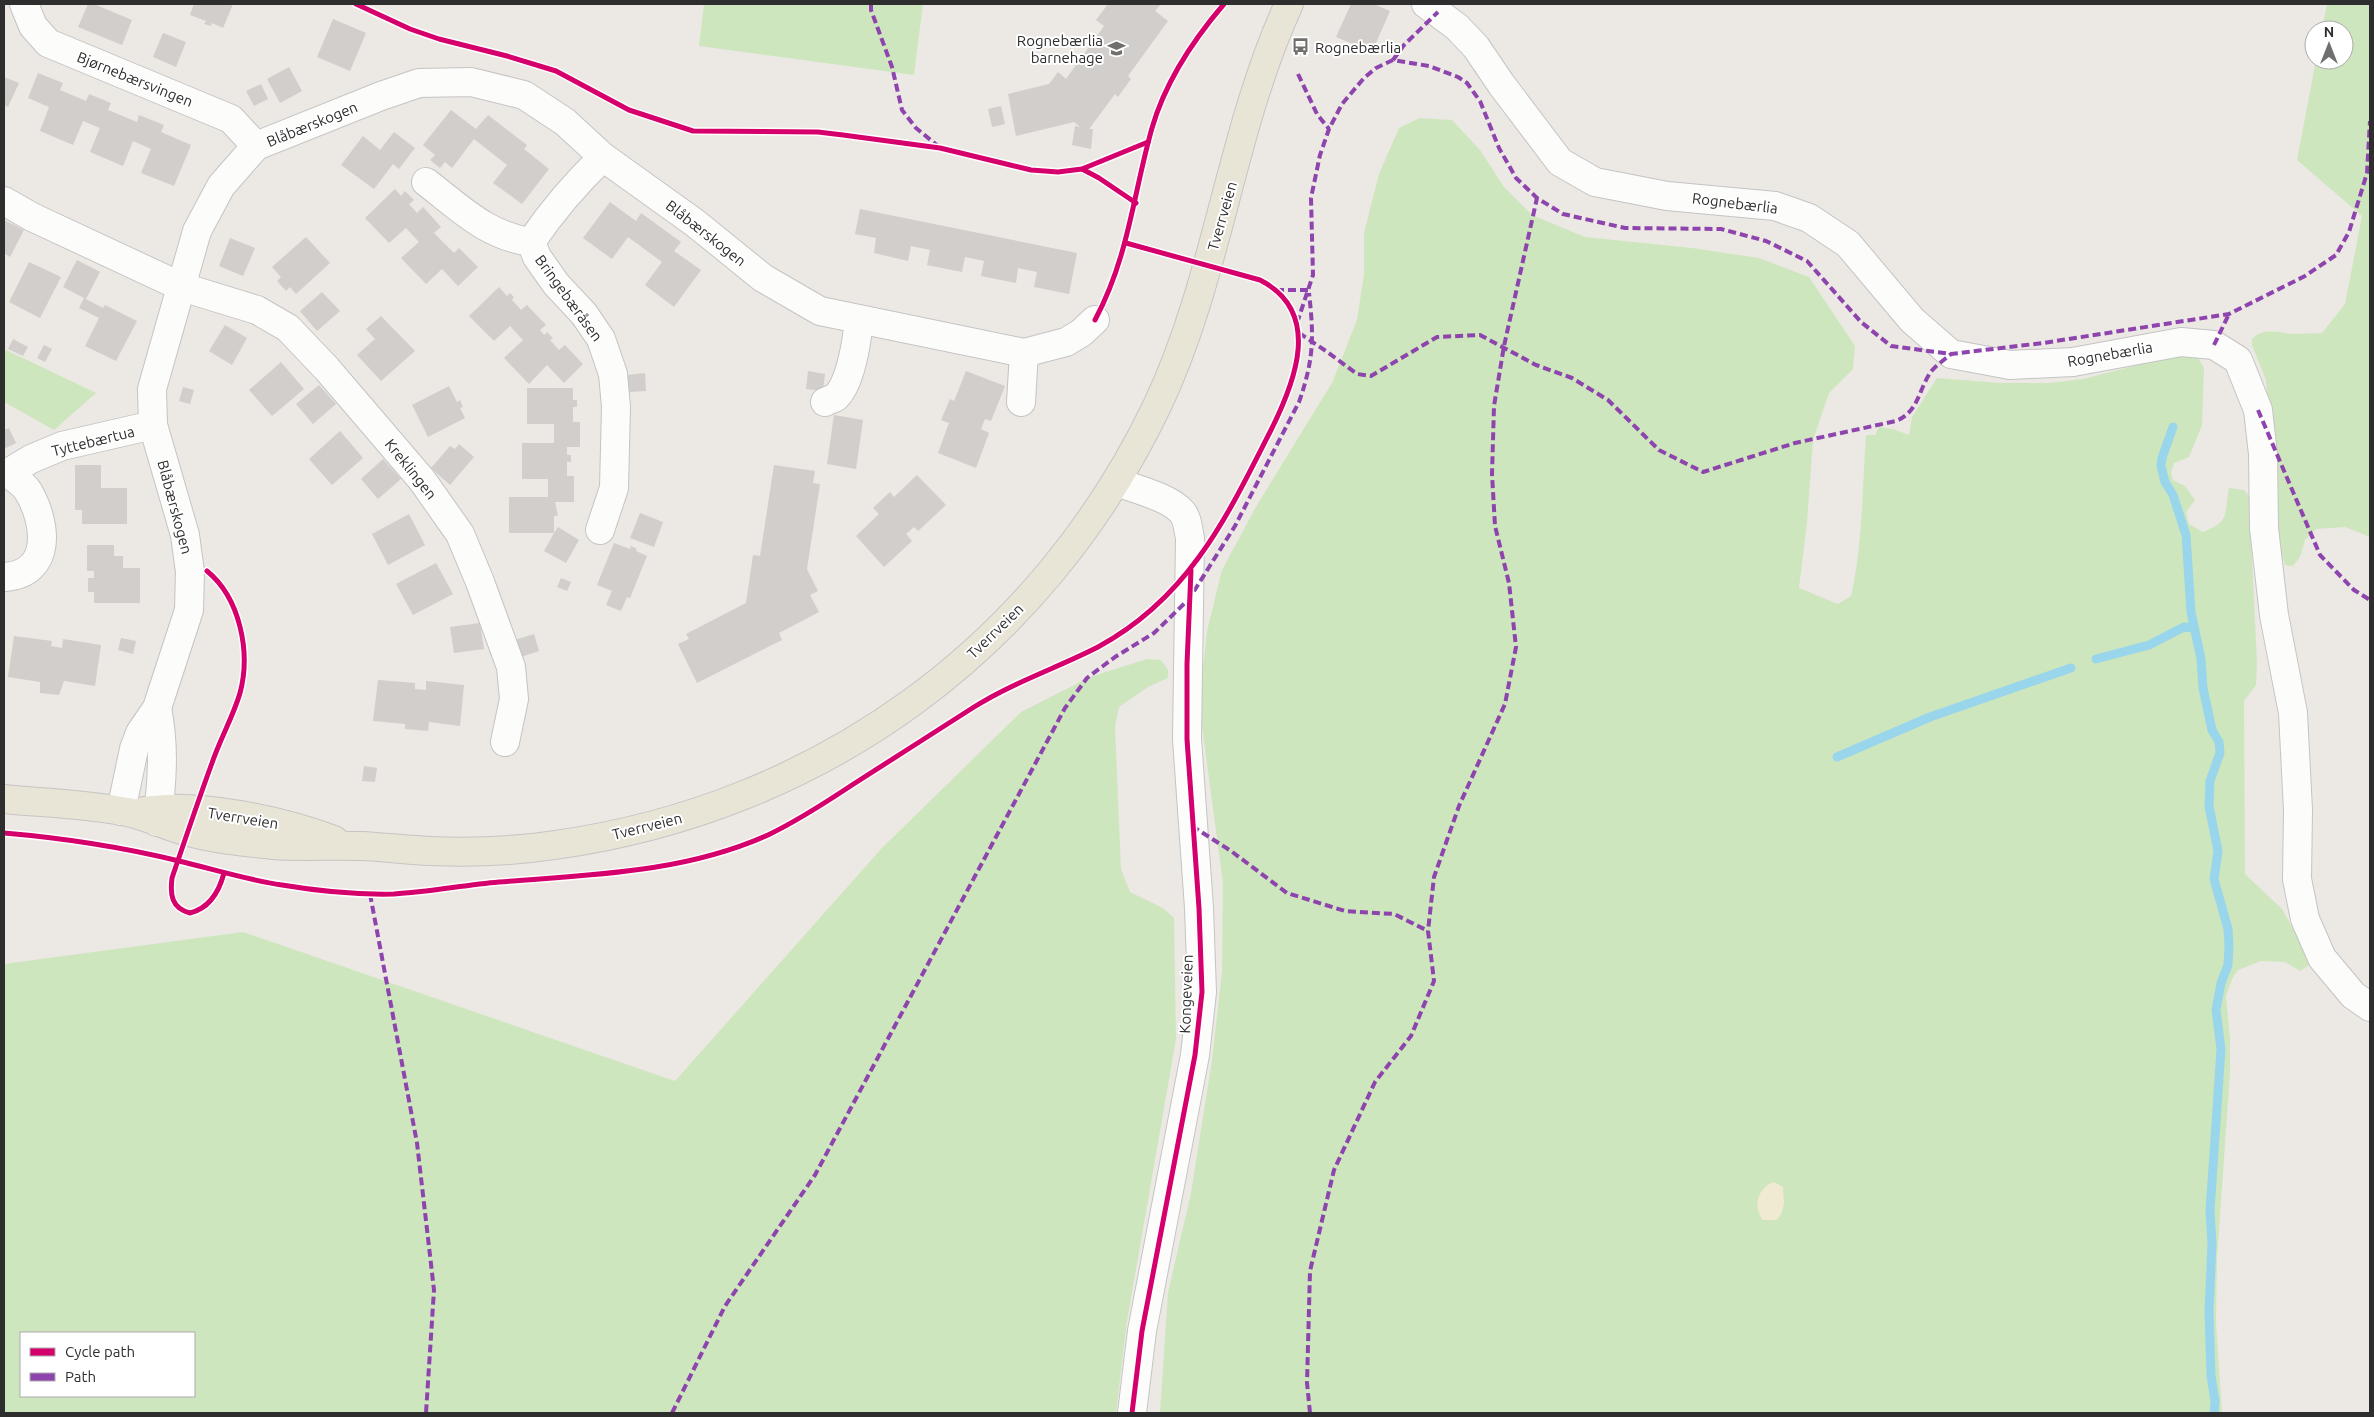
<svg xmlns="http://www.w3.org/2000/svg" width="2374" height="1417" font-family="Ubuntu,sans-serif">
  <style>
    .green { fill: #cee6be; fill-rule: evenodd }
    .sand { fill: #f0ead3 }
    .lines { fill: none; stroke-linecap: round; stroke-linejoin: round }
    .stream { stroke: #99d6ec; stroke-width: 9 }
    .building { fill: #d1cecb }
    .minor-casing { stroke: #c5c4c5; stroke-width: 30 }
    .major-casing { stroke: #c6c5c4; stroke-width: 30 }
    .minor { stroke: #fcfcfb; stroke-width: 28 }
    .major { stroke: #e8e4d6; stroke-width: 28 }
    .quiet { stroke: #8e44ad; stroke-width: 4; stroke-dasharray: 8 4; stroke-linecap: butt }
    .cycleway-casing { stroke: #fff; stroke-width: 8 }
    .cycleway { stroke: #d6006c; stroke-width: 5 }
    .labels { text-anchor: middle; dominant-baseline: central; stroke-width: 4; stroke-linejoin: round; paint-order: stroke }
    .poi-label { font-size: 15px; fill: #2e2e2e; stroke: #fff; text-anchor: end }
    .street-label { font-size: 15px; fill: #2e2e2e; stroke: #fff }
  </style>
  <rect width="100%" height="100%" fill="#ece8e4"/>
  <!-- green -->
  <g class="green">
    <path d="M 704,4 L 923,4 L 914,75 L 699,46 Z"/>
    <path d="M 2327,4 L 2370,4 L 2370,537 L 2345,527 L 2316,529 L 2305,540 L 2300,557 L 2293,566 L 2285,565 L 2279,544 L 2266,380 L 2252,345 L 2252,339 C 2264,327 2278,333 2294,334 C 2303,334 2313,333 2322,333 L 2345,304 L 2362,216 L 2297,160 L 2316,60 L 2344,60 L 2344,30 L 2322,30 Z"/>
    <path d="M 1420,118 L 1452,120 L 1480,150 L 1504,187 L 1532,215 L 1585,237 L 1692,248 L 1759,258 L 1809,277 L 1855,346 L 1853,369 L 1829,393 L 1813,440 L 1807,523 L 1799,588 L 1838,604 L 1851,596 C 1863,543 1862,489 1866,435 L 1875,435 L 1879,427 L 1893,429 L 1909,435 L 1912,417 L 1937,378 L 1999,383 L 2049,383 L 2083,379 L 2138,365 L 2181,351 L 2197,356 L 2204,368 L 2202,425 L 2189,457 L 2174,463 L 2171,473 L 2173,480 L 2185,486 L 2195,500 L 2186,512 L 2189,524 L 2203,532 C 2231,521 2224,514 2229,488 L 2244,490 L 2249,496 L 2257,663 L 2256,685 L 2244,701 L 2245,874 L 2282,909 L 2307,954 L 2309,965 L 2300,971 L 2285,962 L 2261,961 L 2238,970 L 2232,979 L 2226,996 L 2230,1039 L 2230,1073 L 2217,1258 L 2216,1322 L 2222,1413 L 1160,1413 L 1168,1293 L 1191,1193 L 1212,1060 L 1222,972 L 1223,883 L 1199,704 L 1207,631 L 1222,570 L 1257,505 L 1332,383 L 1357,320 L 1364,274 L 1364,233 L 1379,174 L 1399,128 Z"/>
    <path d="M 4,349 L 96,393 L 54,430 L 4,402 Z"/>
    <path d="M 1147,659 L 1161,660 L 1168,670 L 1168,678 L 1148,687 L 1119,707 L 1115,726 L 1121,869 L 1130,892 L 1163,908 L 1174,918 L 1176,1039 L 1127,1321 L 1116,1413 L 4,1413 L 4,964 L 243,932 L 675,1081 L 881,849 L 1021,712 L 1090,677 ZM 194,1333 L 194,1396 L 21,1396 L 21,1333 Z"/>
  </g>
  <!-- sand -->
  <path class="sand" d="M 1774,1182 L 1783,1187 L 1784,1203 L 1782,1212 L 1777,1220 L 1763,1220 C 1752,1207 1758,1187 1774,1182 Z"/>
  <g class="lines">
    <!-- stream -->
    <g class="stream">
      <path d="M 2173,427 L 2162,458 L 2161,466 L 2165,482 L 2173,495 L 2186,535 L 2191,612 L 2201,659 L 2203,688 L 2212,730 L 2219,742 L 2220,753 L 2210,781 L 2209,806 L 2218,851 L 2214,879 L 2228,929 L 2229,946 L 2228,965 L 2221,983 L 2216,1010 L 2221,1049 L 2210,1211 L 2212,1244 L 2209,1311 L 2211,1376 L 2215,1401 L 2214,1413"/>
      <path d="M 2096,659 L 2149,645 L 2184,627 L 2194,628"/>
      <path d="M 1837,757 L 1930,717 L 2071,668"/>
    </g>
  </g>
  <!-- building -->
  <g class="building">
    <path d="M 88,4 L 94,4 L 132,20 L 122,45 L 78,27 Z"/>
    <path d="M 194,4 L 233,4 L 223,28 L 212,23 L 211,26 L 204,24 L 206,21 L 190,15 Z"/>
    <path d="M 1108,4 L 1161,4 L 1155,11 L 1168,21 L 1128,76 L 1131,79 L 1118,97 L 1115,94 L 1089,129 L 1093,129 L 1091,149 L 1072,145 L 1075,126 L 1080,127 L 1074,122 L 1016,136 L 1008,94 L 1049,84 L 1058,72 L 1066,79 L 1104,26 L 1096,20 Z"/>
    <path d="M 1351,4 L 1374,4 L 1390,11 L 1372,52 L 1336,37 Z"/>
    <path d="M 333,19 L 366,33 L 350,71 L 317,57 Z"/>
    <path d="M 163,33 L 186,42 L 176,67 L 153,57 Z"/>
    <path d="M 289,67 L 302,91 L 280,103 L 267,79 Z"/>
    <path d="M 38,73 L 63,83 L 60,90 L 86,101 L 89,94 L 111,103 L 108,110 L 137,122 L 139,115 L 164,125 L 161,132 L 191,145 L 174,186 L 141,173 L 151,149 L 133,141 L 123,166 L 90,152 L 100,128 L 83,121 L 73,145 L 40,131 L 49,107 L 28,98 Z"/>
    <path d="M 4,77 L 19,83 L 8,107 L 4,105 Z"/>
    <path d="M 261,84 L 268,99 L 254,106 L 246,91 Z"/>
    <path d="M 1001,106 L 1005,124 L 992,127 L 988,109 Z"/>
    <path d="M 451,110 L 476,129 L 488,115 L 527,145 L 524,149 L 549,169 L 522,204 L 493,183 L 507,165 L 474,139 L 452,168 L 445,162 L 440,168 L 430,160 L 435,155 L 423,145 Z"/>
    <path d="M 394,132 L 415,148 L 399,169 L 393,164 L 374,189 L 341,165 L 363,136 L 380,150 Z"/>
    <path d="M 395,189 L 401,196 L 405,191 L 414,200 L 409,204 L 417,213 L 423,207 L 441,227 L 434,233 L 454,253 L 459,248 L 478,267 L 458,286 L 442,269 L 426,284 L 401,258 L 419,242 L 406,228 L 389,243 L 365,218 Z"/>
    <path d="M 610,202 L 636,221 L 641,213 L 681,242 L 674,251 L 701,270 L 674,307 L 645,285 L 662,262 L 628,237 L 612,259 L 583,238 Z"/>
    <path d="M 860,209 L 1077,253 L 1069,294 L 1034,287 L 1037,272 L 1018,268 L 1016,283 L 981,276 L 984,261 L 965,257 L 962,272 L 927,265 L 930,250 L 911,246 L 908,261 L 874,253 L 876,238 L 855,234 Z"/>
    <path d="M 4,220 L 24,230 L 10,257 L 4,253 Z"/>
    <path d="M 306,237 L 330,263 L 296,294 L 290,287 L 286,291 L 277,281 L 281,277 L 272,267 Z"/>
    <path d="M 230,238 L 255,248 L 243,276 L 219,266 Z"/>
    <path d="M 77,260 L 100,272 L 86,299 L 103,308 L 105,305 L 137,321 L 116,361 L 85,346 L 99,318 L 79,308 L 84,298 L 63,287 Z"/>
    <path d="M 29,262 L 61,277 L 40,318 L 9,302 Z"/>
    <path d="M 499,287 L 507,296 L 510,293 L 514,297 L 512,300 L 521,310 L 527,305 L 546,325 L 540,330 L 544,335 L 547,332 L 553,338 L 550,340 L 559,350 L 565,345 L 583,364 L 564,383 L 547,365 L 529,384 L 504,358 L 523,340 L 510,326 L 494,341 L 469,316 Z"/>
    <path d="M 322,292 L 340,311 L 317,331 L 300,311 Z"/>
    <path d="M 381,316 L 415,351 L 381,381 L 357,355 L 375,339 L 366,329 Z"/>
    <path d="M 225,325 L 247,338 L 232,365 L 209,351 Z"/>
    <path d="M 13,339 L 28,347 L 23,356 L 8,349 Z"/>
    <path d="M 44,345 L 52,349 L 45,362 L 37,358 Z"/>
    <path d="M 281,362 L 304,389 L 272,416 L 249,390 Z"/>
    <path d="M 808,371 L 825,374 L 823,391 L 806,389 Z"/>
    <path d="M 966,371 L 1005,386 L 991,421 L 985,419 L 981,429 L 989,433 L 976,468 L 938,453 L 949,423 L 941,420 L 950,399 L 954,401 Z"/>
    <path d="M 645,373 L 646,391 L 629,392 L 627,375 Z"/>
    <path d="M 319,385 L 336,404 L 313,424 L 296,404 Z"/>
    <path d="M 449,386 L 457,402 L 460,400 L 463,407 L 460,408 L 465,418 L 428,437 L 412,405 Z"/>
    <path d="M 183,387 L 194,390 L 190,404 L 179,401 Z"/>
    <path d="M 527,388 L 573,388 L 573,400 L 577,400 L 577,407 L 573,407 L 573,422 L 580,422 L 580,447 L 567,447 L 567,455 L 571,455 L 571,462 L 567,462 L 567,476 L 574,476 L 574,502 L 555,502 L 558,516 L 554,516 L 554,533 L 558,527 L 579,540 L 566,563 L 544,551 L 554,533 L 509,533 L 509,497 L 548,497 L 548,479 L 522,479 L 522,443 L 554,443 L 554,424 L 527,424 Z"/>
    <path d="M 834,415 L 863,420 L 856,469 L 827,464 Z"/>
    <path d="M 9,428 L 16,443 L 4,449 L 4,430 Z"/>
    <path d="M 340,431 L 363,458 L 332,485 L 309,459 Z"/>
    <path d="M 459,444 L 474,457 L 450,485 L 431,468 L 450,446 L 455,449 Z"/>
    <path d="M 383,459 L 401,479 L 378,499 L 361,479 Z"/>
    <path d="M 75,465 L 101,465 L 101,488 L 127,488 L 127,524 L 82,524 L 82,510 L 75,510 Z"/>
    <path d="M 774,465 L 815,471 L 813,483 L 820,484 L 807,569 L 818,591 L 810,595 L 819,612 L 779,633 L 782,640 L 697,683 L 678,644 L 689,639 L 686,634 L 746,603 L 753,555 L 760,556 Z"/>
    <path d="M 917,475 L 946,505 L 918,531 L 914,527 L 906,534 L 912,541 L 884,567 L 856,536 L 879,514 L 873,508 L 890,492 L 894,497 Z"/>
    <path d="M 640,513 L 663,522 L 654,547 L 630,538 Z"/>
    <path d="M 409,514 L 425,545 L 388,565 L 372,534 Z"/>
    <path d="M 614,543 L 630,549 L 631,546 L 637,549 L 636,551 L 647,556 L 630,598 L 627,597 L 621,611 L 606,605 L 612,591 L 597,585 Z"/>
    <path d="M 87,545 L 114,545 L 114,556 L 123,556 L 123,568 L 140,568 L 140,603 L 94,603 L 94,592 L 88,592 L 88,578 L 94,578 L 94,571 L 87,571 Z"/>
    <path d="M 436,563 L 453,594 L 413,615 L 396,584 Z"/>
    <path d="M 561,578 L 571,582 L 567,591 L 557,587 Z"/>
    <path d="M 480,623 L 484,649 L 454,653 L 450,627 Z"/>
    <path d="M 534,634 L 539,651 L 521,657 L 515,640 Z"/>
    <path d="M 14,636 L 52,641 L 51,646 L 62,648 L 63,639 L 101,645 L 95,686 L 64,681 L 59,695 L 40,693 L 40,682 L 8,677 Z"/>
    <path d="M 121,638 L 136,641 L 133,654 L 118,650 Z"/>
    <path d="M 378,680 L 415,683 L 415,689 L 426,690 L 426,681 L 464,685 L 460,726 L 429,722 L 428,731 L 405,729 L 405,724 L 373,721 Z"/>
    <path d="M 364,766 L 377,768 L 375,782 L 362,781 Z"/>
  </g>
  <g class="lines">
    <defs>
      <g id="minor">
        <path d="M 24,4 L 33,26 L 48,43 L 231,119 L 256,146"/>
        <path d="M 1426,4 L 1457,27 L 1476,47 L 1501,84 L 1560,162 L 1595,182 L 1667,196 L 1775,206 L 1809,218 L 1848,244 L 1912,320 L 1951,354 L 2010,365 L 2073,362 L 2181,342 L 2214,345 L 2238,360 L 2258,410 L 2263,454 L 2264,528 L 2274,615 L 2293,713 L 2298,810 L 2297,879 L 2305,919 L 2322,958 L 2353,995 L 2370,1007"/>
        <path d="M 426,182 C 460,208 487,236 531,242 L 537,257 L 556,284 L 584,314 L 601,339 L 613,374 L 616,407 L 614,488 L 600,530"/>
        <path d="M 4,201 L 32,217 L 182,287 L 257,310 L 288,328 L 327,369 L 422,480 L 460,534 L 480,582 L 511,667 L 514,699 L 505,742"/>
        <path d="M 531,242 C 552,211 576,183 603,157"/>
        <path d="M 825,402 C 828,400 833,399 836,397 C 851,382 857,340 859,320"/>
        <path d="M 1021,402 L 1024,353"/>
        <path d="M 4,473 L 8,473 C 14,478 24,484 28,491 C 47,523 53,574 4,577"/>
        <path d="M 8,473 L 31,459 L 62,446 L 153,425"/>
        <path d="M 1117,482 C 1135,489 1169,497 1182,512 C 1188,519 1188,530 1190,538 L 1187,739 L 1199,908 L 1202,992 L 1195,1055 L 1142,1331 L 1132,1413"/>
        <path d="M 121,811 L 134,749 L 140,733 L 157,708 L 189,610 L 190,572 L 185,535 L 153,425 L 152,389 L 197,231 L 221,186 L 256,146 L 381,96 L 419,83 L 471,82 L 524,95 L 565,122 L 603,157 L 695,223 L 763,278 L 820,311 L 1024,353 L 1066,342 L 1081,333 L 1095,320"/>
        <path d="M 157,822 C 162,784 165,747 157,708"/>
      </g>
      <g id="major">
        <path d="M 4,799 C 44,803 87,804 127,812 C 147,816 166,826 185,831 C 213,839 244,842 273,845 C 302,847 331,845 361,846 C 384,847 408,850 431,851 C 472,853 514,851 555,845 C 820,808 1041,648 1157,406 C 1218,278 1230,132 1289,4"/>
        <path d="M 144,811 C 199,802 283,821 334,840"/>
      </g>
    </defs>
    <!-- minor casing -->
    <use href="#minor" class="minor-casing"/>
    <!-- major casing -->
    <use href="#major" class="major-casing"/>
    <!-- minor -->
    <use href="#minor" class="minor"/>
    <!-- major -->
    <use href="#major" class="major"/>
    <!-- quiet -->
    <g class="quiet">
      <path d="M 871,4 L 871,10 L 892,67 L 902,110 L 916,128 L 938,146"/>
      <path d="M 1393,60 L 1404,45 L 1438,12"/>
      <path d="M 1298,74 L 1317,114 L 1329,129"/>
      <path d="M 1276,290 L 1309,290"/>
      <path d="M 1297,323 L 1313,275 L 1311,198 L 1320,155 L 1329,129 L 1342,104 L 1364,78 L 1376,68 L 1393,60 L 1429,66 L 1458,77 L 1467,83 L 1480,101 L 1499,148 L 1516,178 L 1537,198 L 1563,214 L 1625,228 L 1721,229 L 1766,241 L 1807,261 L 1861,322 L 1891,346 L 1951,354 L 2043,343 L 2229,314 L 2305,276 L 2336,255 L 2349,232 L 2367,173 L 2370,121"/>
      <path d="M 1299,333 L 1326,351 L 1357,374 L 1371,376 L 1437,337 L 1480,335 L 1536,365 L 1572,378 L 1608,400 L 1659,450 L 1703,472 L 1795,443 L 1896,421 C 1918,412 1918,392 1930,373 C 1935,366 1944,360 1951,354"/>
      <path d="M 2214,345 L 2229,314"/>
      <path d="M 2258,410 L 2320,555 L 2354,590 L 2370,600"/>
      <path d="M 1192,826 L 1231,851 L 1287,893 L 1345,911 L 1394,914 L 1428,931"/>
      <path d="M 370,894 L 417,1143 L 434,1290 L 426,1413"/>
      <path d="M 672,1413 L 725,1306 L 815,1175 L 1065,708 L 1087,678 L 1115,657 L 1154,633 L 1189,599 L 1235,526 L 1299,402 C 1314,359 1314,337 1309,293"/>
      <path d="M 1310,1413 L 1307,1383 L 1310,1271 L 1334,1170 L 1375,1082 L 1411,1036 L 1434,981 L 1428,931 L 1434,877 L 1459,806 L 1505,704 L 1516,647 L 1509,583 L 1495,526 L 1492,474 L 1494,406 L 1504,346 L 1537,198"/>
    </g>
    <defs>
      <g id="cycleway">
        <path d="M 356,4 L 410,29 L 439,39 L 507,56 L 556,71 L 629,110 L 693,131 L 818,132 L 843,135 L 940,148 L 1031,170 L 1058,172 L 1082,169 L 1148,142"/>
        <path d="M 1082,169 L 1099,178 L 1136,203"/>
        <path d="M 1095,320 C 1129,256 1133,195 1152,128 C 1165,83 1194,39 1224,4"/>
        <path d="M 207,571 C 240,598 251,652 240,693 C 233,717 220,739 212,763 C 198,801 185,840 172,878 C 170,894 171,908 190,913 C 210,908 219,892 224,873"/>
        <path d="M 4,833 C 63,838 122,847 179,861 C 213,869 247,880 282,885 C 318,891 357,895 394,894 C 429,892 464,885 499,882 C 589,875 684,873 768,835 C 797,821 825,803 852,785 C 893,759 933,733 974,707 C 1014,682 1057,668 1098,647 C 1189,598 1227,517 1271,430 C 1295,382 1323,312 1260,280 L 1126,243"/>
        <path d="M 1132,1413 L 1142,1331 L 1195,1055 L 1202,992 L 1199,908 L 1187,739 L 1187,664 L 1191,570"/>
      </g>
    </defs>
    <!-- cycleway casing -->
    <use href="#cycleway" class="cycleway-casing"/>
    <!-- cycleway -->
    <use href="#cycleway" class="cycleway"/>
  </g>
  <!-- icons -->
  <defs>
    <symbol id="bus-bare" viewBox="-9 -9 18 18"><path d="M-5-6H5V4H4V6H2V4H-2V6H-4V4H-5ZM-3.5-4V0h7V-4ZM-3.5 1.2v1.5H-2V1.2ZM2 1.2v1.5H3.5V1.2Z" fill="#706f6e" stroke="#fff" stroke-width="2.5" paint-order="stroke"/></symbol>
    <symbol id="school-bare" viewBox="-9 -9 18 18"><path d="M0-5L7-2L0 1L-7-2ZM-4 1L0 2.5L4 1V4Q0 6-4 4Z" fill="#706f6e" stroke="#fff" stroke-width="2.5" paint-order="stroke"/></symbol>
  </defs>
  <g fill-rule="evenodd">
    <use href="#bus-bare" x="1288" y="34" width="25" height="25"/>
    <use href="#school-bare" x="1104" y="36" width="25" height="25"/>
  </g>
  <g class="labels">
    <!-- poi labels -->
    <g class="poi-label">
      <text x="1103" y="40">Rognebærlia<tspan x="1103" dy="17">barnehage</tspan></text>
      <text x="1315" y="47" text-anchor="start">Rognebærlia</text>
    </g>
    <!-- street labels -->
    <g class="street-label">
      <text transform="translate(135 79) rotate(22)">Bjørnebærsvingen</text>
      <text transform="translate(312 124) rotate(-22)">Blåbærskogen</text>
      <text transform="translate(1735 203) rotate(7)">Rognebærlia</text>
      <text transform="translate(1222 216) rotate(-74)">Tverrveien</text>
      <text transform="translate(706 233) rotate(38)">Blåbærskogen</text>
      <text transform="translate(569 298) rotate(54)">Bringebæråsen</text>
      <text transform="translate(2110 354) rotate(-10)">Rognebærlia</text>
      <text transform="translate(93 441) rotate(-14)">Tyttebærtua</text>
      <text transform="translate(411 469) rotate(51)">Kreklingen</text>
      <text transform="translate(175 507) rotate(75)">Blåbærskogen</text>
      <text transform="translate(995 631) rotate(-44)">Tverrveien</text>
      <text transform="translate(243 818) rotate(9)">Tverrveien</text>
      <text transform="translate(647 826) rotate(-14)">Tverrveien</text>
      <text transform="translate(1186 994) rotate(-88)">Kongeveien</text>
    </g>
  </g>
  <!-- border -->
  <rect width="2374" height="1417" fill="none" stroke="#2e2e2e" stroke-width="10"/>
  <!-- legend -->
  <rect x="20" y="1332" width="175" height="65" fill="#ffffff" stroke="#ababab"/>
  <rect x="30" y="1348" width="25" height="8" fill="#d6006c" stroke="#ababab"/>
  <text x="65" y="1357" font-size="15" fill="#2e2e2e">Cycle path</text>
  <rect x="30" y="1373" width="25" height="8" fill="#8e44ad" stroke="#ababab"/>
  <text x="65" y="1382" font-size="15" fill="#2e2e2e">Path</text>
  <!-- north arrow -->
  <g transform="translate(2329 45)"><circle r="24" fill="#ffffff" stroke="#ababab"/>
  <path d="M0-4L9 19L0 12L-9 19Z" fill="#706f6e"/>
  <text y="-8" font-size="14" font-weight="bold" text-anchor="middle" fill="#2e2e2e">N</text>
  </g>
</svg>
